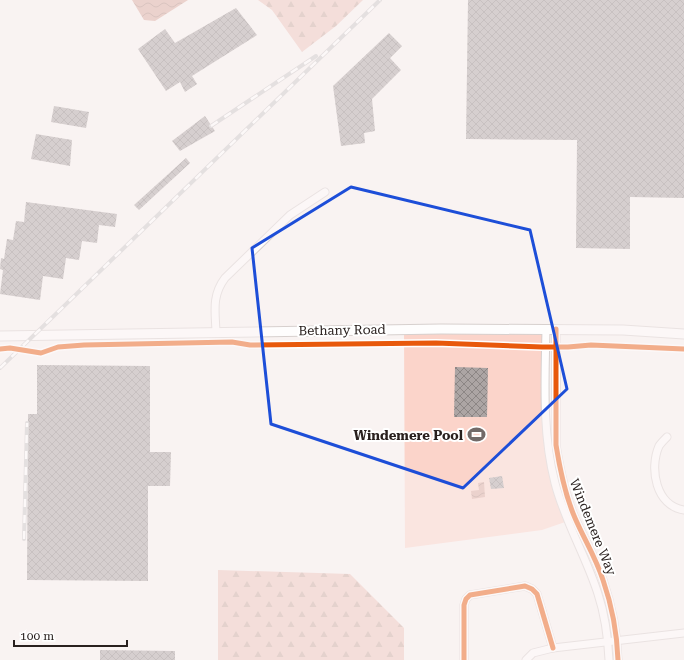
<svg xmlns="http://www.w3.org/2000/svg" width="684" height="660" font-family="'Roboto Serif',serif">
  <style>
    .forest { fill: url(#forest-firs) }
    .pitch { fill: #fbd4ca }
    .water { fill: url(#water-waves) }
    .building { fill: url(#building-cross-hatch) }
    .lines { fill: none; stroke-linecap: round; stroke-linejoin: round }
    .minor-casing { stroke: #d7d0ce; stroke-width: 9 }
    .major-casing { stroke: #d7d0ce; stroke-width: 11 }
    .minor { stroke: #fefdfd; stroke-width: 7 }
    .major { stroke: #fefdfd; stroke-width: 9 }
    .rail-casing { stroke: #cbc9c9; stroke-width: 4 }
    .rail { stroke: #fff; stroke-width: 2.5; stroke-dasharray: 8; stroke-linecap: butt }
    .cycleway-casing { stroke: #fff; stroke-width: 8 }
    .cycleway { stroke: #e8590c; stroke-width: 5 }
    .marked { fill: none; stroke: #1d4ed8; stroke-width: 3; stroke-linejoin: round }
    .labels { text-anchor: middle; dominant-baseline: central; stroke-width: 4; stroke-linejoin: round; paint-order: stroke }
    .street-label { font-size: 13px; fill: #29201e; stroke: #fff }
    .poi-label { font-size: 13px; font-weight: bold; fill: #29201e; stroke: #fff; text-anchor: end }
  </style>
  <defs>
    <pattern id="forest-firs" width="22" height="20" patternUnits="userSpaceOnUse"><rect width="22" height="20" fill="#edc6bc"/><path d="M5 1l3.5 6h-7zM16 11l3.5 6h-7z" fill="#cbaaa1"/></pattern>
    <pattern id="water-waves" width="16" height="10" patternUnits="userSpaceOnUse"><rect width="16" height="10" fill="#daab9f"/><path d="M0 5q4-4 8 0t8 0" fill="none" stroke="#b18b81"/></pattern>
    <pattern id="building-cross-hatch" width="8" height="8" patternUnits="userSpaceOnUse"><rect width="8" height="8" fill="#aca5a4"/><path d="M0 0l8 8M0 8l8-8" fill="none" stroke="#8c8685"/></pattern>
  </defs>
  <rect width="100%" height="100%" fill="#f9f3f2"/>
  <!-- forest -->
  <g class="forest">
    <path d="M 258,0 L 363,0 L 336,26 L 302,52 L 272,10 Z"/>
    <path d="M 218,570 L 350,574 L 404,628 L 404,660 L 218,660 Z"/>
  </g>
  <!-- pitch -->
  <path class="pitch" d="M 404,329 L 546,329 L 549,449 L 568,521 L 542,530 L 405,548 Z"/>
  <!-- water -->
  <g class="water">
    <path d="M 132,0 L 188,0 L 155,21 L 144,20 Z"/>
    <path d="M 484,482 L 485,497 L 472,499 L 471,491 L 479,490 L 478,483 Z"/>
  </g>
  <!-- building -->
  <g class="building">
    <path d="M 468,0 L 684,0 L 684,198 L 630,197 L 630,249 L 576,248 L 577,140 L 466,139 Z"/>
    <path d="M 236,8 L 257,35 L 192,76 L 197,84 L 185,92 L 180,82 L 166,91 L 138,49 L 165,29 L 175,43 Z"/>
    <path d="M 389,33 L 402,46 L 390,58 L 401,70 L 372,99 L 375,131 L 364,133 L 365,143 L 341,146 L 333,86 Z"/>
    <path d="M 54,106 L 89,112 L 86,128 L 51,122 Z"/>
    <path d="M 205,116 L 215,131 L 180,151 L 172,141 Z"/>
    <path d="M 36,134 L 72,140 L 70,166 L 31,159 Z"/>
    <path d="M 186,158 L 190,163 L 139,210 L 134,205 Z"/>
    <path d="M 26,202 L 117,214 L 115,227 L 99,225 L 97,243 L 82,241 L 79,260 L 66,258 L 63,279 L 43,276 L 40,300 L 0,294 L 3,270 L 0,269 L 1,258 L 4,259 L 7,239 L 13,240 L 16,221 L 24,222 Z"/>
    <path d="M 37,365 L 150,366 L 150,452 L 171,452 L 170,486 L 148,486 L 148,581 L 27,580 L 28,414 L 37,414 Z"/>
    <path d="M 455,367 L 488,368 L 487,417 L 454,417 Z"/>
    <path d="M 502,476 L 504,488 L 491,489 L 489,478 Z"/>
    <path d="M 100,650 L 175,651 L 175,660 L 100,660 Z"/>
  </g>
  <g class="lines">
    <defs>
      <g id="minor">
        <path d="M 546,329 C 545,380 542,433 555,483 C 565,522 586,556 598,594 C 605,615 608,638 609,660"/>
        <path d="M 556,329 L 556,445 C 560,470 565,495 575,518 C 584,539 596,558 603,580 C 612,606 617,632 618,660"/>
        <path d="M 216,331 C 215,311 212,295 225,278 L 290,215 L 325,192"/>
        <path d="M 667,437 C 664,440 661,443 659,446 C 649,469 656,506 684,510"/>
        <path d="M 464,660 L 464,605 L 466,599 L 470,595 L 525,586 L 532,589 L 537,594 L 553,648"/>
        <path d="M 526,660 L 533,653 L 553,648 L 684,633"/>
      </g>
      <path id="major" d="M 0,336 L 441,329 L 623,330 L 684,334"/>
    </defs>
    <!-- minor casing -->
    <use href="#minor" class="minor-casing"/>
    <!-- major casing -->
    <use href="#major" class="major-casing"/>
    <!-- minor -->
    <use href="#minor" class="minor"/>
    <!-- major -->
    <use href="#major" class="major"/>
    <defs>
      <g id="rail">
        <path d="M 211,126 L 316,56"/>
        <path d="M 0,368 L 380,0"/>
        <path d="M 24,539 L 27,423"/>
      </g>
    </defs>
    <!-- rail casing -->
    <use href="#rail" class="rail-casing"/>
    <!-- rail -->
    <use href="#rail" class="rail"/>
    <defs>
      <g id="cycleway">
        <path d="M 556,329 L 556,445 C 560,470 565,495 575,518 C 584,539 596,558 603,580 C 612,606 617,632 618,660"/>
        <path d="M 0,349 L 10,348 L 41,353 L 58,347 L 84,345 L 232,342 L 250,345 L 436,343 L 542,347 L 568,347 L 591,345 L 684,349"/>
        <path d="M 464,660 L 464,605 L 466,599 L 470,595 L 525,586 L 532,589 L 537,594 L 553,648"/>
      </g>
    </defs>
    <!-- cycleway casing -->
    <use href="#cycleway" class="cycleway-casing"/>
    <!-- cycleway -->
    <use href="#cycleway" class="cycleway"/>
  </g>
  <!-- marked area -->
  <path d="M0 0H684V660H0ZM 351,187 L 530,230 L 567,389 L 463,488 L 271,424 L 252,248 Z" fill="#f9f3f2" fill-opacity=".55" fill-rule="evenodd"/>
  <path class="marked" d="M 351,187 L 530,230 L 567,389 L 463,488 L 271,424 L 252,248 Z"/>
  <!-- icons -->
  <defs>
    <symbol id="stadium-bare" viewBox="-9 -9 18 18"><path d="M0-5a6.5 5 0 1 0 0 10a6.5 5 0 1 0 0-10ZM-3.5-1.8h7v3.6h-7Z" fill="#726a68" stroke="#fff" stroke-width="2.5" paint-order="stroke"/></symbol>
  </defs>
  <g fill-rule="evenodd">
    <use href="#stadium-bare" x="464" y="422" width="25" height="25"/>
  </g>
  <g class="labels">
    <!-- street labels -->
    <g class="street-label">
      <text transform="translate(342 330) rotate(-1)">Bethany Road</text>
      <text transform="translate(593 527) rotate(68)">Windemere Way</text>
    </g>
    <!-- poi labels -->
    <g class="poi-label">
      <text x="463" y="435">Windemere Pool</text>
    </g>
  </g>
  <!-- scale -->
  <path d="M14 640v6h113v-6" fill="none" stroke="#29201e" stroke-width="2"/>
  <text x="20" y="640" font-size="12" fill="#29201e" stroke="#ffffff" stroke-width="3" paint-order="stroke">100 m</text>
</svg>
